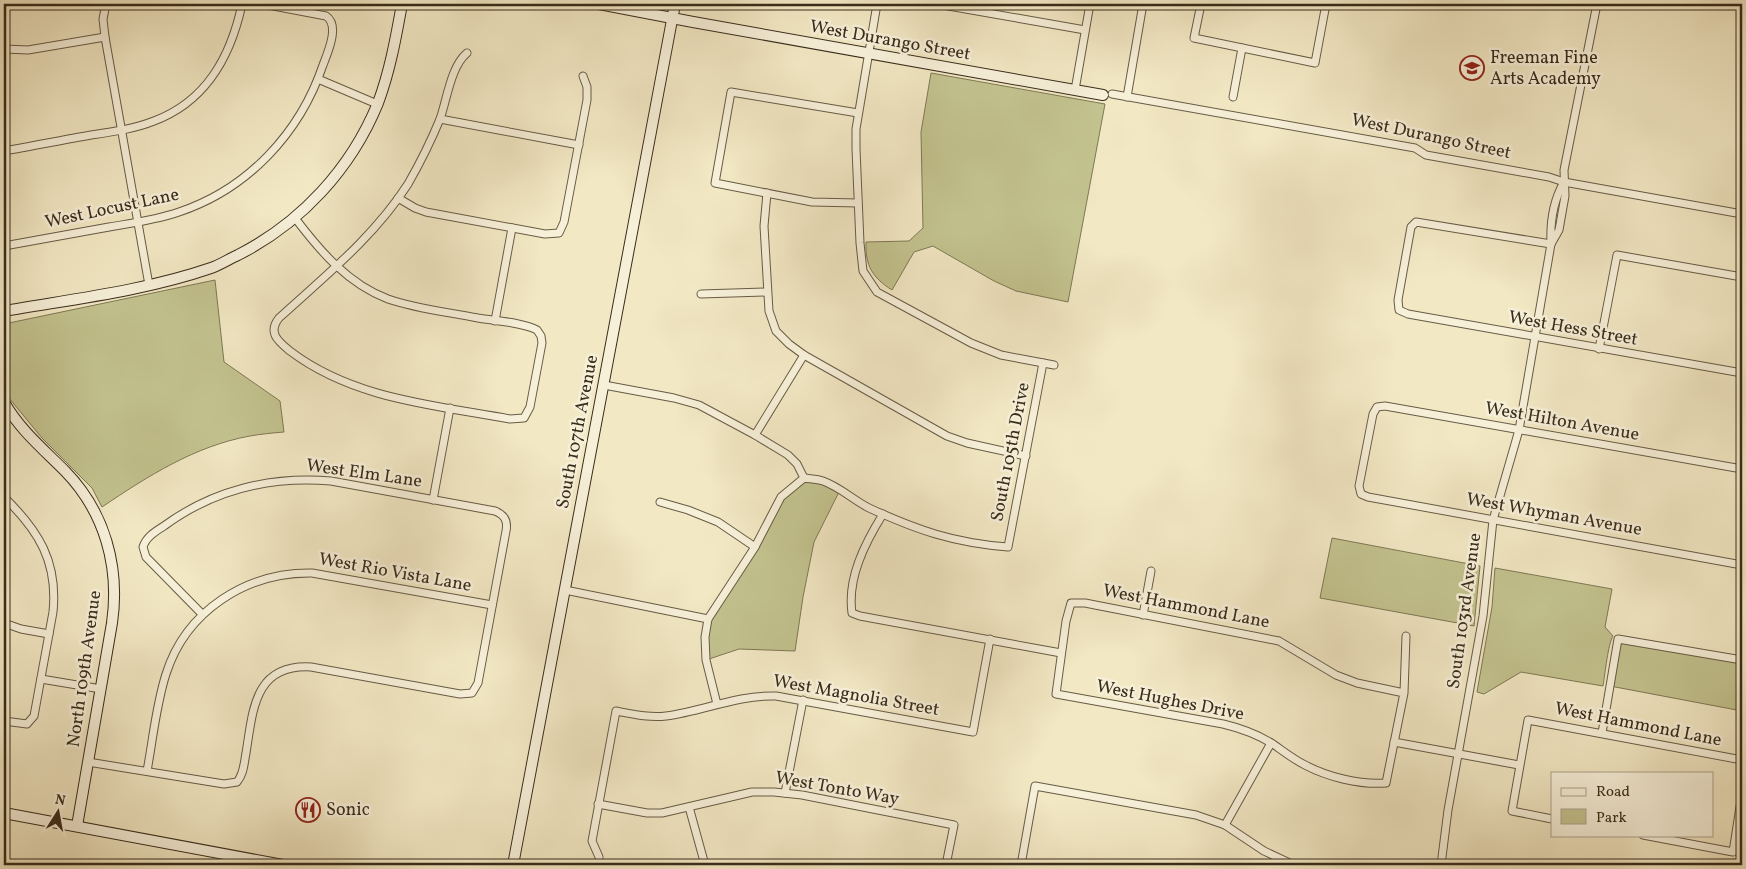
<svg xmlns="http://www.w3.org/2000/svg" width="1746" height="869" font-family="Vollkorn,serif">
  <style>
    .green { fill: #c3c38f; stroke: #7e7855 }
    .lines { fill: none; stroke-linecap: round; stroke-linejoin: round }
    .street-casing { stroke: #675b45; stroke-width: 9 }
    .secondary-casing { stroke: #392c1b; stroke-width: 12 }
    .street { stroke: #f7f0d9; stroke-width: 7 }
    .secondary { stroke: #f7f0d9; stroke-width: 10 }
    .labels { text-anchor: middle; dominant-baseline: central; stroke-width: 5; stroke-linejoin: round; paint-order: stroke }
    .street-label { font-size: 18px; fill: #392c1b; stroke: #f7f0d9 }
    .poi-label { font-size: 18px; fill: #392c1b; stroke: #f7f0d9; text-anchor: start }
  </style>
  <rect width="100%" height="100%" fill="#f2e8c4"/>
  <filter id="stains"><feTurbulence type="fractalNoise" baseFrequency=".004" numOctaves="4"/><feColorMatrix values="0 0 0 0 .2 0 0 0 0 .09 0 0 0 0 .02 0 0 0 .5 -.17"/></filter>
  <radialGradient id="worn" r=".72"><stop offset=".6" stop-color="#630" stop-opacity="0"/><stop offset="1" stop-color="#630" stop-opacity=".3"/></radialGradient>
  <!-- green -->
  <g class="green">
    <path d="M 931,73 L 1105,104 L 1068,302 L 1016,291 L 994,281 L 933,246 L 914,252 L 892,290 C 873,278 865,266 866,242 L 909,241 L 923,228 L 921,132 Z"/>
    <path d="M 215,280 L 224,362 L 280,401 L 284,432 C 272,433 261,434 250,436 C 195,446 148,476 102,507 L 92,488 L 42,438 L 4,392 L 4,324 Z"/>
    <path d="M 804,478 L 840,490 L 814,542 L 803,597 L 795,651 L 739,649 L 706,660 L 708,619 L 755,547 L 781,497 Z"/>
    <path d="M 1332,538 L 1480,566 L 1474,626 L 1320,598 Z"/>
    <path d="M 1495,568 L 1612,589 L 1605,627 L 1613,636 C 1608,644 1605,674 1603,686 L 1521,672 L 1484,694 L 1477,692 L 1492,607 Z"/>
    <path d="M 1618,639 L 1742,660 L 1742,711 L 1610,686 Z"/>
  </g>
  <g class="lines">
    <defs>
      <g id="street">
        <path d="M 106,4 L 103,19 L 105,37 L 149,285"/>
        <path d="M 877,4 L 856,129 L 856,149 L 860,243 L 863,271 L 877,292 L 971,343 L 1001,355 L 1054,365"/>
        <path d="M 937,4 L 1085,30"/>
        <path d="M 1201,4 L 1194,38 L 1315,63 L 1326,4"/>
        <path d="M 773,5 L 774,4"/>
        <path d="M 4,49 L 28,50 L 105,37"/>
        <path d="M 318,79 L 377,104"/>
        <path d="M 1075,90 L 1090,4"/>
        <path d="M 1112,94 L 1415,148 L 1426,155 L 1549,177 L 1564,182 L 1742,214"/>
        <path d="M 1127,97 L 1143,4"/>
        <path d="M 1233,97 L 1242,48"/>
        <path d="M 858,113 L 731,92 L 715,183 L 812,202 L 858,203"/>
        <path d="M 440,119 L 579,145"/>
        <path d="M 4,151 C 33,146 62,140 91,135 C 112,132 134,129 154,121 C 207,101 231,56 242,4"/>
        <path d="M 767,193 L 764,226 L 769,311 L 776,331 L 789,344 L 804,355 L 947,436 L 967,443 L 1026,456"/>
        <path d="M 398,198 L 415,208 L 426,212 L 545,234 L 559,233 L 564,222 L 587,100 L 587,87 L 583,76"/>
        <path d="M 295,218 C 320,251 348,284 388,299 C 417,309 448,312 478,318 C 495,321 522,322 537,330 L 541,336 L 542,343 L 530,407 L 524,418 L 510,419 C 434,405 353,399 290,351 C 279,342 267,333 279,318 C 325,276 374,237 408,184 C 420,163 431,141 440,119 C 447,99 451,66 467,53"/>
        <path d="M 1551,244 L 1416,222 L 1411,227 L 1398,300 L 1399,310 L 1408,314 L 1742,373"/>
        <path d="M 1551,244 L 1559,230 L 1565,196 L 1564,170 L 1597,4"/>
        <path d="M 4,246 C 39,240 74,233 109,227 C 133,223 156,220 179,212 C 248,189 300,133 323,65 C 328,52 340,25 326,16 L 263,4"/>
        <path d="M 701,294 L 767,292"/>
        <path d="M 495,321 L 512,228"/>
        <path d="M 1599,349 L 1617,255 L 1742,277"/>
        <path d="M 604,385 L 674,398 L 699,405 L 755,435 L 788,455 L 797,464 L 804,478"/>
        <path d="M 755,435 L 804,355"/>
        <path d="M 1742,469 L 1385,406 L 1377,407 L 1373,414 L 1359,486 L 1361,494 L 1368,497 L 1742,565"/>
        <path d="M 804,478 C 810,479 817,479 823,481 C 840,487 853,500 869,508 C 917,530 954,543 1008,547 L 1043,363"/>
        <path d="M 4,497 C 39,531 58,562 53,612 L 34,716 L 27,724 L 4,721"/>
        <path d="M 433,500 L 450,408"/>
        <path d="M 660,502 L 688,510 L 718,522 L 755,547"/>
        <path d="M 883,514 C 865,543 847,578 852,613 L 860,616 L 1061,653"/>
        <path d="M 565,590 L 708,619"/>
        <path d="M 1143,615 L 1151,571"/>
        <path d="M 4,623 L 21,629 L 49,634"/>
        <path d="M 41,679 L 101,689"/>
        <path d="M 1404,693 L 1357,683 L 1336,675 L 1279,641 L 1085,603 L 1071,603 L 1066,621 L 1056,694 L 1223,724 C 1240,728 1257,734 1273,744 C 1283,751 1293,759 1305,765 C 1328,777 1359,785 1386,783 L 1404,693 L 1406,636"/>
        <path d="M 717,704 L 706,660 L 705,637 L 708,619 L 755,547 L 781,497 L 804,478"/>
        <path d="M 1602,733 L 1618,639 L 1742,660"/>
        <path d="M 1394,742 L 1519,765"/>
        <path d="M 88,762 L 224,784 L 237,782 C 244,774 244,763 246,753 C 253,710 254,664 311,667 L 460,694 L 472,693 L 478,683 L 506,531 C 508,521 505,515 495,511 L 331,481 C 271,476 213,490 164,526 C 156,531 146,537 143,547 L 146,557 L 202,614"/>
        <path d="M 147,771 C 153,739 156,705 166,674 C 186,611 246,572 312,573 L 492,605"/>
        <path d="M 785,793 L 803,700"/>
        <path d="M 598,804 L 647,813 L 662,813 L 752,792 L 774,792 L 802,795 L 954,825 L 946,865"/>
        <path d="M 689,807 L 705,865"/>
        <path d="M 1552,819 L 1512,811 L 1528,720 L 1742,760"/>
        <path d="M 1225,825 L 1271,743"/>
        <path d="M 1643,835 L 1733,852 L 1742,794"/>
        <path d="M 599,857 L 592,841 L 616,711 C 632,714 649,718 666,716 C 704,711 736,695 776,696 L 973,732 L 990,639"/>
        <path d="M 1021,865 L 1035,786 L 1196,815 L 1225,825 L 1264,851 L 1294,865"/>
        <path d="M 1441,865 L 1448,810 L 1483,616 L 1493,520 L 1519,430 L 1551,244 C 1550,223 1553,201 1564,182"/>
      </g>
      <g id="secondary">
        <path d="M 599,4 L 693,22 L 1103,95"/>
        <path d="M 4,311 C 73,299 144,291 211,268 C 220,265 229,259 238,255 C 301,223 351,169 378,103 C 390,71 396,37 402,4"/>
        <path d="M 4,402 C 19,429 43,449 65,471 C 105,512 120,567 112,623 L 77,826"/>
        <path d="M 4,813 L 283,865"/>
        <path d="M 513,865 L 675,4"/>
      </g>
    </defs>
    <!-- street casing -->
    <use href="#street" class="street-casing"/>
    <!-- secondary casing -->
    <use href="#secondary" class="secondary-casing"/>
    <!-- street -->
    <use href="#street" class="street"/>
    <!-- secondary -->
    <use href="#secondary" class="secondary"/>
  </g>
  <!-- icons -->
  <defs>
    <symbol id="school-ring" viewBox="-11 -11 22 22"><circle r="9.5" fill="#f7f0d9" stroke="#8f2418" stroke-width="1.5"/><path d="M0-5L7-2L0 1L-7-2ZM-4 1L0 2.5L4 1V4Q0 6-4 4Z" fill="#8f2418"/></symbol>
    <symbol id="restaurant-ring" viewBox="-11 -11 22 22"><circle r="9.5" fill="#f7f0d9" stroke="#8f2418" stroke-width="1.5"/><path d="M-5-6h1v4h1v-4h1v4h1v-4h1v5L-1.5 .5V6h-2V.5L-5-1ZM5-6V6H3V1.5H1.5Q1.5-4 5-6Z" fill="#8f2418"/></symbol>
  </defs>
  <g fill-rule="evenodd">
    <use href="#school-ring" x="1458" y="54" width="28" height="28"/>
    <use href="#restaurant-ring" x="294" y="796" width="28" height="28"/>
  </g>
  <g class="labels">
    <!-- street labels -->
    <g class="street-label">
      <text transform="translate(890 41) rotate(10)">West Durango Street</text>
      <text transform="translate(1431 137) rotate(12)">West Durango Street</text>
      <text transform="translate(112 209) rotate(-12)">West Locust Lane</text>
      <text transform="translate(1573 329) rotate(10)">West Hess Street</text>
      <text transform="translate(1562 422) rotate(10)">West Hilton Avenue</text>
      <text transform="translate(578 432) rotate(-79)">South 107th Avenue</text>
      <text transform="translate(1011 452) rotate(-79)">South 105th Drive</text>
      <text transform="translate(364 474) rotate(8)">West Elm Lane</text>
      <text transform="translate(1554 515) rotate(10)">West Whyman Avenue</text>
      <text transform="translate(395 573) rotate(10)">West Rio Vista Lane</text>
      <text transform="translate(1186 607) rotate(11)">West Hammond Lane</text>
      <text transform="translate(1465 611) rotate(-82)">South 103rd Avenue</text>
      <text transform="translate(85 669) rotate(-82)">North 109th Avenue</text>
      <text transform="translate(856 696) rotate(10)">West Magnolia Street</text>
      <text transform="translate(1170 701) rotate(11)">West Hughes Drive</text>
      <text transform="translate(1638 725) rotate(11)">West Hammond Lane</text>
      <text transform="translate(837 789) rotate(10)">West Tonto Way</text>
    </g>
    <!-- poi labels -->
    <g class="poi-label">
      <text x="1490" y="58">Freeman Fine<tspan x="1490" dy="21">Arts Academy</tspan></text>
      <text x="326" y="810">Sonic</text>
    </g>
  </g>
  <!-- margin -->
  <rect width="1746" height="869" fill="none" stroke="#f2e8c4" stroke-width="20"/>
  <rect x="5" y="5" width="1736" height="859" fill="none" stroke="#392c1b" stroke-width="2.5"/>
  <rect x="10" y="10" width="1726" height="849" fill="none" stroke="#392c1b"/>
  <!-- legend -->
  <rect x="1551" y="772" width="162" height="65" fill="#f7f0d9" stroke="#aba28d"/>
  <rect x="1561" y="788" width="25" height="8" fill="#f7f0d9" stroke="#aba28d"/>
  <text x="1596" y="796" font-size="15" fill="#392c1b">Road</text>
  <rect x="1561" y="809" width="25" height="15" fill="#c3c38f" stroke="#aba28d"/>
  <text x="1596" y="822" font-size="15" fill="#392c1b">Park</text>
  <!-- north arrow -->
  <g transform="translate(58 812) rotate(11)" stroke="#f7f0d9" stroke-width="4" paint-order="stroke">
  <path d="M0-4L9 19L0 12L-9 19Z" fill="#392c1b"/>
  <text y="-8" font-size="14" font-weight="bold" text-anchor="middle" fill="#392c1b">N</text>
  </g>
  <rect width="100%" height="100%" filter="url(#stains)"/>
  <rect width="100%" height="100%" fill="url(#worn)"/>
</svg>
